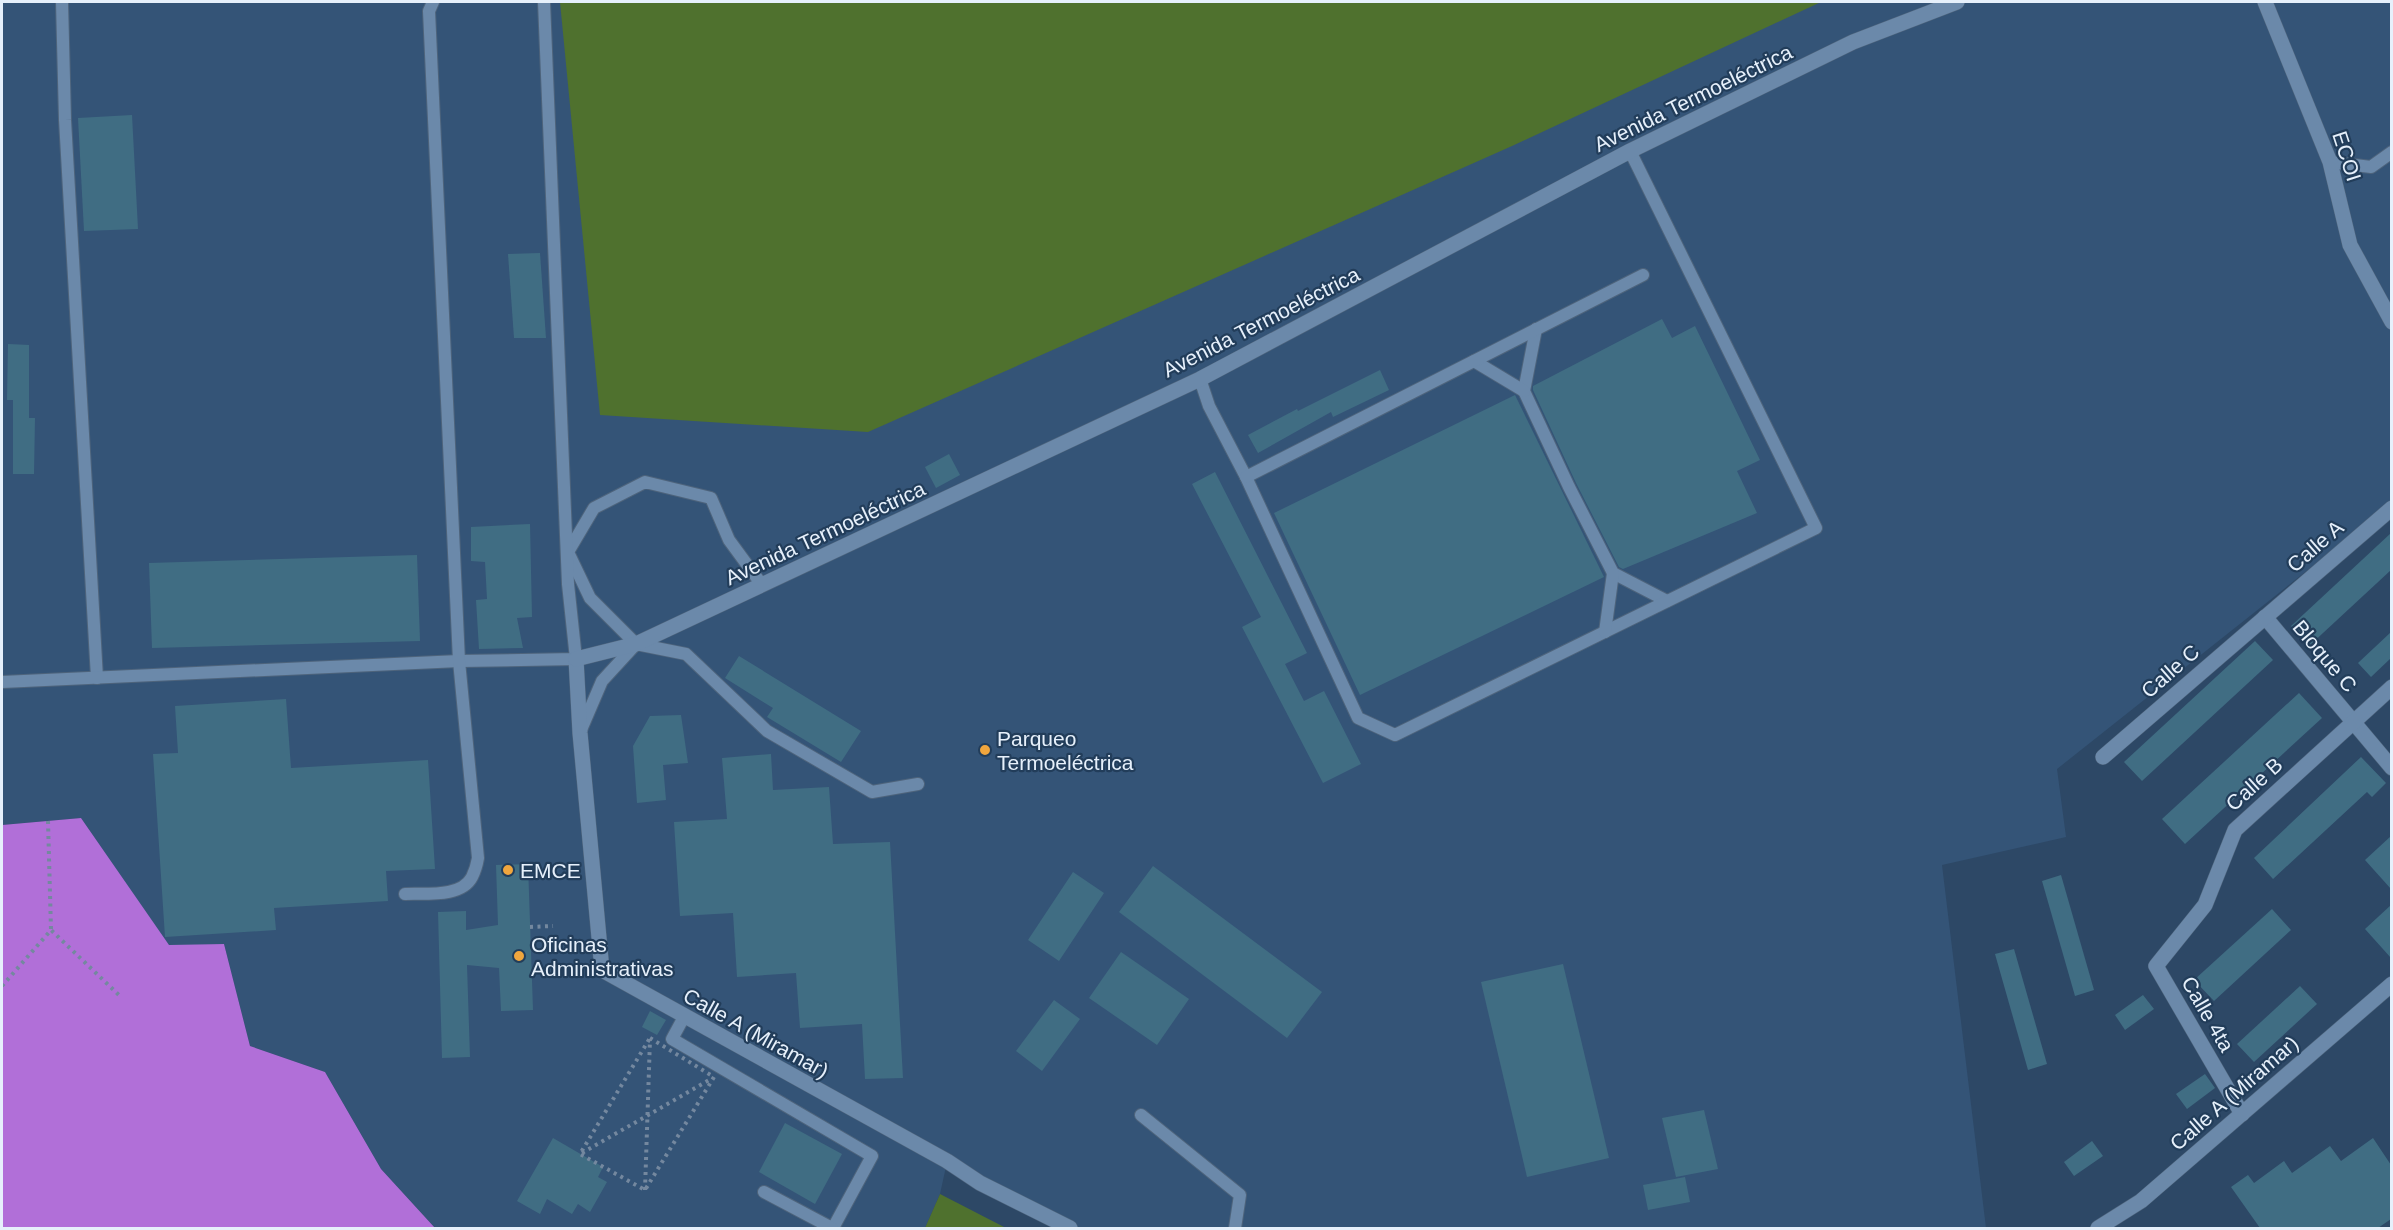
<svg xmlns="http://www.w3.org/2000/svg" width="2393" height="1230" font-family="Helvetica,sans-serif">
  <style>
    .built { fill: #345477 }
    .green { fill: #4f712e }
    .water { fill: #b16fd8 }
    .building { fill: #406d83 }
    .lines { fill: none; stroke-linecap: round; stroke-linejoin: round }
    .lane-casing { stroke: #4e647c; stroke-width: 14 }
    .street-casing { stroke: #4e647c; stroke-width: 16 }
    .secondary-casing { stroke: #4e647c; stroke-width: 16 }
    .path { stroke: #74889f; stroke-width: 4; stroke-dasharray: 3 4.5; stroke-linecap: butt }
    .lane { stroke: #6b89aa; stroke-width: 12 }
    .street { stroke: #6b89aa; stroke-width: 15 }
    .secondary { stroke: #6b89aa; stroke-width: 15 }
    .poi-dot { fill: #f0a63e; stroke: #223d5a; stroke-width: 2 }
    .labels { text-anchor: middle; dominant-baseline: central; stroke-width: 4.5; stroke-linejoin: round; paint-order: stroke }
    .street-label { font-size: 21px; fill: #e6f0fb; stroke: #223d5a }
    .poi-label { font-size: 21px; fill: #e6f0fb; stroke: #223d5a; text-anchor: start }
  </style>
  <rect width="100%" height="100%" fill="#2d4866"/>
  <!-- built -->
  <path class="built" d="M 2,2 L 2391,2 L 2391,504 L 2057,769 L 2066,837 L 1942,865 L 1986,1228 L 1069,1228 L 947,1162 L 940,1194 L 925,1228 L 435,1228 L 381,1169 L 325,1072 L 250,1046 L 224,944 L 169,946 L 81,818 L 2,825 Z"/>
  <!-- green -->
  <g class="green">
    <path d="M 560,2 L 1821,2 L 1512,146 L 868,432 L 600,415 Z"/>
    <path d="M 940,1194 L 1006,1228 L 925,1228 Z"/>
  </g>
  <!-- water -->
  <path class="water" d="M 81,818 L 169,945 L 224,944 L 250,1046 L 325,1072 L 381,1169 L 435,1228 L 2,1228 L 2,825 Z"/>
  <!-- building -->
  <g class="building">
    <path d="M 132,115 L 138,229 L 84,231 L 78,118 Z"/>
    <path d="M 540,253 L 546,338 L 514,338 L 508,254 Z"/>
    <path d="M 1662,319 L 1672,338 L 1695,326 L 1760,460 L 1737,471 L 1757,513 L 1623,569 L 1619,567 L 1576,483 L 1533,390 L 1533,386 Z"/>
    <path d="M 8,344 L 29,345 L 29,418 L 35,418 L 34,474 L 13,474 L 13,400 L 7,400 Z"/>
    <path d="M 1380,370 L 1389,390 L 1333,417 L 1331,412 L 1258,453 L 1248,435 L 1297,409 L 1298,411 Z"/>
    <path d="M 1515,395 L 1604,577 L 1360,695 L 1274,513 Z"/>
    <path d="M 949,454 L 960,475 L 936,488 L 925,467 Z"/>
    <path d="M 1215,472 L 1307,653 L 1285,664 L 1304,701 L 1324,691 L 1361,764 L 1323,783 L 1242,627 L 1261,617 L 1192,484 Z"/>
    <path d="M 530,524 L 532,617 L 517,618 L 523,648 L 479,649 L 476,600 L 487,599 L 485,562 L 471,561 L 471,527 Z"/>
    <path d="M 2391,533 L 2391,570 L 2309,646 L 2291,626 Z"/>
    <path d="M 417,555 L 420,641 L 152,648 L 149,563 Z"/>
    <path d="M 2391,632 L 2391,658 L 2371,677 L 2358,663 Z"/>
    <path d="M 2255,641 L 2273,660 L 2142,781 L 2124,762 Z"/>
    <path d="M 739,656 L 861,731 L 841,762 L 767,717 L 773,708 L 725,678 Z"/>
    <path d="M 2299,693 L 2322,718 L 2185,844 L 2162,819 Z"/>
    <path d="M 286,699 L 291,768 L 428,760 L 435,869 L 386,871 L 388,901 L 274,908 L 276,930 L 165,937 L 153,754 L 178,753 L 175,706 Z"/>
    <path d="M 681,715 L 688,763 L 663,765 L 666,800 L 637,803 L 633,746 L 650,716 Z"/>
    <path d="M 771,754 L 773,790 L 829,787 L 833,844 L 890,842 L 903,1078 L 865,1079 L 862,1024 L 800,1028 L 796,973 L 737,977 L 733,913 L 680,916 L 674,822 L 727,819 L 722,758 Z"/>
    <path d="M 2361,757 L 2386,783 L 2372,797 L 2367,792 L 2273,879 L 2254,858 Z"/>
    <path d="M 2391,836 L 2391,889 L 2365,860 Z"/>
    <path d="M 528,864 L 533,1010 L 501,1011 L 499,968 L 467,965 L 470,1057 L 442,1058 L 438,912 L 466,911 L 466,930 L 498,925 L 496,865 Z"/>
    <path d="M 1153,866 L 1322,992 L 1287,1038 L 1119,912 Z"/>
    <path d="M 1073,872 L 1104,893 L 1059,961 L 1028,940 Z"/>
    <path d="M 2061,875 L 2094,990 L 2075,996 L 2042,881 Z"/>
    <path d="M 2391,905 L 2391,958 L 2365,929 Z"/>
    <path d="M 2272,909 L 2291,930 L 2214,1001 L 2194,980 Z"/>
    <path d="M 2014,949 L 2047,1064 L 2028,1070 L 1995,954 Z"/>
    <path d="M 1121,952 L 1189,999 L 1157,1045 L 1089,998 Z"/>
    <path d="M 1563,964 L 1609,1158 L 1527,1177 L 1481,982 Z"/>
    <path d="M 2300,986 L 2317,1004 L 2254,1062 L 2237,1044 Z"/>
    <path d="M 2143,995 L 2154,1009 L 2125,1030 L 2115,1015 Z"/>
    <path d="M 1054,1000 L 1080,1019 L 1042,1071 L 1016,1051 Z"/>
    <path d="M 650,1011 L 666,1020 L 657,1035 L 642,1027 Z"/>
    <path d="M 2205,1074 L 2215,1088 L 2187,1109 L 2176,1094 Z"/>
    <path d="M 1704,1110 L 1718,1169 L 1676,1177 L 1662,1118 Z"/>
    <path d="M 785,1123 L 842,1154 L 815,1204 L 759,1172 Z"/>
    <path d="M 553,1138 L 603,1167 L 598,1177 L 607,1182 L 590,1212 L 578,1204 L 572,1214 L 547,1199 L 540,1214 L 517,1201 Z"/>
    <path d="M 2373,1138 L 2391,1165 L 2391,1219 L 2378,1228 L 2260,1228 L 2231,1187 L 2248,1175 L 2254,1183 L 2284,1161 L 2292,1173 L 2330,1146 L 2341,1161 Z"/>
    <path d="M 2092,1141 L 2103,1156 L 2074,1176 L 2064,1162 Z"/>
    <path d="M 1685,1177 L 1690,1202 L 1648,1210 L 1643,1185 Z"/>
  </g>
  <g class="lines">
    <defs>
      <g id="lane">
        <path d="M 62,2 L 65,120 L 97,678"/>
        <path d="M 2330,162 L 2371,167 L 2392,152"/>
        <path d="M 1536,329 L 1524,391 L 1569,487 L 1613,573 L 1667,601"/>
        <path d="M 1474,361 L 1524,391"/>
        <path d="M 1200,379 L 1209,406 L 1246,477 L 1358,718 L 1395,735 L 1816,528 L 1630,151"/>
        <path d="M 1246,477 L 1643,275"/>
        <path d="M 762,585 L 729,540 L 711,498 L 645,482 L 594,508 L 568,552 L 590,598 L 636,644 L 686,654 L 767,731 L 872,792 L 918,784"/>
        <path d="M 1605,632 L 1613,573"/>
        <path d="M 2,682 L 459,661 L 576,659 L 568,584 L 544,2"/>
        <path d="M 581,730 L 602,681 L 636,644"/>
        <path d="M 405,894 C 425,893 461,898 472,877 C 475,871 477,864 478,858 L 459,661 L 429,11 L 433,2"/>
        <path d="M 684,1017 L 672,1039 L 872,1156 L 833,1228"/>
        <path d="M 1141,1115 L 1240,1195 L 1235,1228"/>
        <path d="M 764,1192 L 832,1228"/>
      </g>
      <g id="street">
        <path d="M 2265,2 L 2330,162 L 2350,245 L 2392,322"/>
        <path d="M 2265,617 L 2392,768"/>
        <path d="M 576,659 L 580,733 L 602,970 L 947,1161 L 980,1183 L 1070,1228"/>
        <path d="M 2103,757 L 2392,508"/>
        <path d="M 2242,1114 L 2156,966 L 2205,905 L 2235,830 L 2392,687"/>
        <path d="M 2098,1228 L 2141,1201 L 2392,984"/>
      </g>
      <path id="secondary" d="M 576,659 L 636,644 L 1200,379 L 1630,151 L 1853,42 L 1957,2"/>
    </defs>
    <!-- lane casing -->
    <use href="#lane" class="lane-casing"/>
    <!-- street casing -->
    <use href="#street" class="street-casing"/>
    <!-- secondary casing -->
    <use href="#secondary" class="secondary-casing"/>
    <!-- path -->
    <g class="path">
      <path d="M 48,821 L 51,930"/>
      <path d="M 530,927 L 553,926"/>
      <path d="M 2,986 L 51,930 L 121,997"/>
      <path d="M 650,1038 L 714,1077 L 645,1190 L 580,1154 Z"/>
      <path d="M 582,1153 L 711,1079"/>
      <path d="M 645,1190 L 650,1039"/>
    </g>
    <!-- lane -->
    <use href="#lane" class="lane"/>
    <!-- street -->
    <use href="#street" class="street"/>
    <!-- secondary -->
    <use href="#secondary" class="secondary"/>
  </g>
  <!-- markers -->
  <g class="poi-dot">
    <circle cx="985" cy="750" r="6"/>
    <circle cx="508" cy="870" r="6"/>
    <circle cx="519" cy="956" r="6"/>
  </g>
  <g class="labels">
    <!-- street labels -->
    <g class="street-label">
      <text transform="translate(1693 98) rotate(-26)">Avenida Termoeléctrica</text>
      <text transform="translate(2347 156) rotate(72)">ECOI</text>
      <text transform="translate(1261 322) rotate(-27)">Avenida Termoeléctrica</text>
      <text transform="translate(825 533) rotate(-25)">Avenida Termoeléctrica</text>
      <text transform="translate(2315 546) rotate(-41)">Calle A</text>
      <text transform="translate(2325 656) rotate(50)">Bloque C</text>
      <text transform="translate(2170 671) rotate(-41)">Calle C</text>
      <text transform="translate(2254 784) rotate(-42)">Calle B</text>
      <text transform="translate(2208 1014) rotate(60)">Calle 4ta</text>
      <text transform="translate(756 1033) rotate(29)">Calle A (Miramar)</text>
      <text transform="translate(2234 1093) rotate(-41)">Calle A (Miramar)</text>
    </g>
    <!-- poi labels -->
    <g class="poi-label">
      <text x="997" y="738">Parqueo<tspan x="997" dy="24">Termoeléctrica</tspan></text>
      <text x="520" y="870">EMCE</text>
      <text x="531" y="944">Oficinas<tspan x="531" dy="24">Administrativas</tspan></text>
    </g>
  </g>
  <!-- border -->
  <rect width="2393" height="1230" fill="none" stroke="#e6f0fb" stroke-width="6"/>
</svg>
